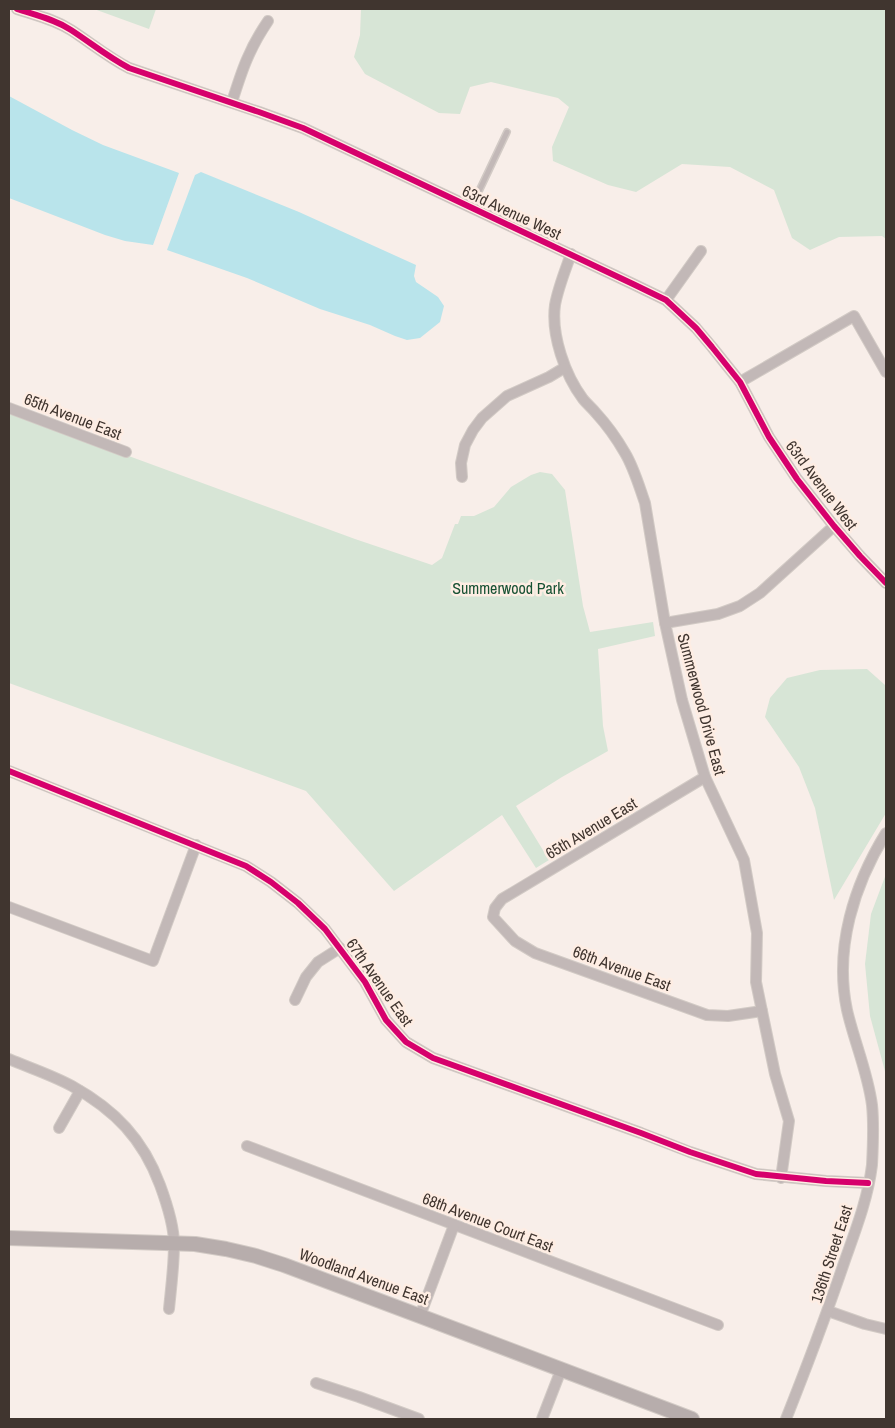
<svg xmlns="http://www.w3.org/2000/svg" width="895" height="1428" font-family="'Archivo Narrow',sans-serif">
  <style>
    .green { fill: #d7e5d6 }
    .water { fill: #b9e4eb }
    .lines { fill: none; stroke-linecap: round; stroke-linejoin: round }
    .lane-casing { stroke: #d2cac5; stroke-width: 8 }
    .street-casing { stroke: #d2cac5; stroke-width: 12 }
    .secondary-casing { stroke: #d2cac5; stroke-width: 16 }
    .lane { stroke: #c2b8b7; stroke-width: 5 }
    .street { stroke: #c2b8b7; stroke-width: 10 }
    .secondary { stroke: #b7adac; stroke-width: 14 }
    .cycleway-casing { stroke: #feede3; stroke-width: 9 }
    .cycleway { stroke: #d6006c; stroke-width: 6 }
    .labels { text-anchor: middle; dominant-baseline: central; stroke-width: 5; stroke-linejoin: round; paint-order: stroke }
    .street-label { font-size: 16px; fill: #40352f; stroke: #feede3 }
    .park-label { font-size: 16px; fill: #175133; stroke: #feede3 }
  </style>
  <rect width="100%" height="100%" fill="#f8eee9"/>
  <!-- green -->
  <g class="green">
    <path d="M 94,9 L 156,9 L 149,29 Z"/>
    <path d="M 361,9 L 886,9 L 886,239 L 882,236 L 839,237 L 810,250 L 792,238 L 774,190 L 730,167 L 682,164 L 636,192 L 608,185 L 553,161 L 552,147 L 569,107 L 558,98 L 491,82 L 470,87 L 460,114 L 439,113 L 365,74 L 354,57 L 360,35 Z"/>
    <path d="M 9,412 L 355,539 L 432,565 L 442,558 L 455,524 L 458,524 L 461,516 L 474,516 L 494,507 L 511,487 L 531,475 L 540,472 L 552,474 L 565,490 L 583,606 L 590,632 L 653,622 L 655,636 L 598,649 L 603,726 L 608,751 L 562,777 L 516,806 L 549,860 L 536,868 L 502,815 L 394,891 L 306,791 L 9,683 Z"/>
    <path d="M 867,669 L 885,685 L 886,689 L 886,813 L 834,900 L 815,808 L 799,767 L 765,717 L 770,698 L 787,678 L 820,670 Z"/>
    <path d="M 886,874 L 886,1075 L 870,1016 L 865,964 L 871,914 Z"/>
  </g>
  <!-- water -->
  <g class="water">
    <path d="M 9,96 L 72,130 L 103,145 L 179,173 L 153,245 L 125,241 L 105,235 L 9,198 Z"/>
    <path d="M 201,172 L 299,212 L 416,265 L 414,276 L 416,282 L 438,297 L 444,306 L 440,322 L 420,338 L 407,340 L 395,336 L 370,325 L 320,309 L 247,278 L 167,250 L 195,175 Z"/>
  </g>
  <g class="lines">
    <defs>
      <path id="lane" d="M 471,208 L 507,132"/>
      <g id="street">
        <path d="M 17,9 C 35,15 54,19 71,30 C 91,43 108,57 129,68 L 259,112 L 303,128 L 633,284 L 666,300 L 696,328 L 712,347 L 740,382 L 769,437 L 797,479 L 834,526 L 860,556 L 886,583"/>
        <path d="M 232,102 C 242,70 249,49 268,21"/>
        <path d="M 571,254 C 565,271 558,288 555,305 C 551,335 565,375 583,399 C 587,404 592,408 596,413 C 607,425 617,439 625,453 C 634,468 639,486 645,503 L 665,623 L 682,700 L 705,777 L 744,860 L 757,933 L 756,982 L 775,1074 L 789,1121 L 781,1178"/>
        <path d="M 666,300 L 701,251"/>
        <path d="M 740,382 L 854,316 L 886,372"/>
        <path d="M 9,408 L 126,452"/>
        <path d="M 462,477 L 461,463 L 465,445 L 473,430 L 482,418 L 507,396 L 549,377 L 564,368"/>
        <path d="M 665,623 L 718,614 L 740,606 L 760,593 L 834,526"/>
        <path d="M 9,771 L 246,866 L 271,882 L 298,903 L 325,929 L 365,982 L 386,1020 L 406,1042 L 433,1058 L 641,1133 L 690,1152 L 756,1174 L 826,1181 L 868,1183"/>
        <path d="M 705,777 L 502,899 L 495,908 L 493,917 L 515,941 L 535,953 L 707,1015 L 728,1016 L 762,1011"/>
        <path d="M 9,907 L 153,961 L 196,845"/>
        <path d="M 295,1000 L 306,977 L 318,962 L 340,948"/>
        <path d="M 9,1059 C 30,1068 52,1075 72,1086 C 115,1110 143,1139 160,1185 C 167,1204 174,1225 174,1244 C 174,1266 171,1288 169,1309"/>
        <path d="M 59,1128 L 80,1091"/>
        <path d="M 247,1146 L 718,1325"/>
        <path d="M 828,1311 L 865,1324 L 886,1329"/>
        <path d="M 420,1316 L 454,1225"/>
        <path d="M 316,1383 L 359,1397 L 419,1419"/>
        <path d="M 542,1419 L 561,1370"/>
        <path d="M 786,1419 C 807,1366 827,1313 845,1260 C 856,1229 868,1198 872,1165 C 873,1146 874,1124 872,1105 C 868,1073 854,1041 847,1010 C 834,948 854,885 886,833"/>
      </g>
      <path id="secondary" d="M 9,1238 L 195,1244 L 226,1249 L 256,1256 L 284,1265 L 420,1316 L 692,1419"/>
    </defs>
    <!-- lane casing -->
    <use href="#lane" class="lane-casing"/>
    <!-- street casing -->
    <use href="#street" class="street-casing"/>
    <!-- secondary casing -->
    <use href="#secondary" class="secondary-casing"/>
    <!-- lane -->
    <use href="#lane" class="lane"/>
    <!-- street -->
    <use href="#street" class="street"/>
    <!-- secondary -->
    <use href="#secondary" class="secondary"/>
    <defs>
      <g id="cycleway">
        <path d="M 17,9 C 35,15 54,19 71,30 C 91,43 108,57 129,68 L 259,112 L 303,128 L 633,284 L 666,300 L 696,328 L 712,347 L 740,382 L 769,437 L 797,479 L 834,526 L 860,556 L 886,583"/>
        <path d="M 9,771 L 246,866 L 271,882 L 298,903 L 325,929 L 365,982 L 386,1020 L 406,1042 L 433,1058 L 641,1133 L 690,1152 L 756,1174 L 826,1181 L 868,1183"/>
      </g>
    </defs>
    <!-- cycleway casing -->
    <use href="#cycleway" class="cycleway-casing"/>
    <!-- cycleway -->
    <use href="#cycleway" class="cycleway"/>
  </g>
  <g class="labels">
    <!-- street labels -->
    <g class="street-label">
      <text transform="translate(512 212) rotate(25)">63rd Avenue West</text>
      <text transform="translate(73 416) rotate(21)">65th Avenue East</text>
      <text transform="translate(822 485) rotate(53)">63rd Avenue West</text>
      <text transform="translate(702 704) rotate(75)">Summerwood Drive East</text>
      <text transform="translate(591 828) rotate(-31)">65th Avenue East</text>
      <text transform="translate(622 968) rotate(20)">66th Avenue East</text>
      <text transform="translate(380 982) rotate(55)">67th Avenue East</text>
      <text transform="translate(488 1222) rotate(21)">68th Avenue Court East</text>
      <text transform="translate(831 1254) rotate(-72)">136th Street East</text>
      <text transform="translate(364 1276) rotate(20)">Woodland Avenue East</text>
    </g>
    <!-- park labels -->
    <g class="park-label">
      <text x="508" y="588">Summerwood Park</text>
    </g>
  </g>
  <!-- border -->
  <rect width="895" height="1428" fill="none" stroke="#40352f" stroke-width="20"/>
</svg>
